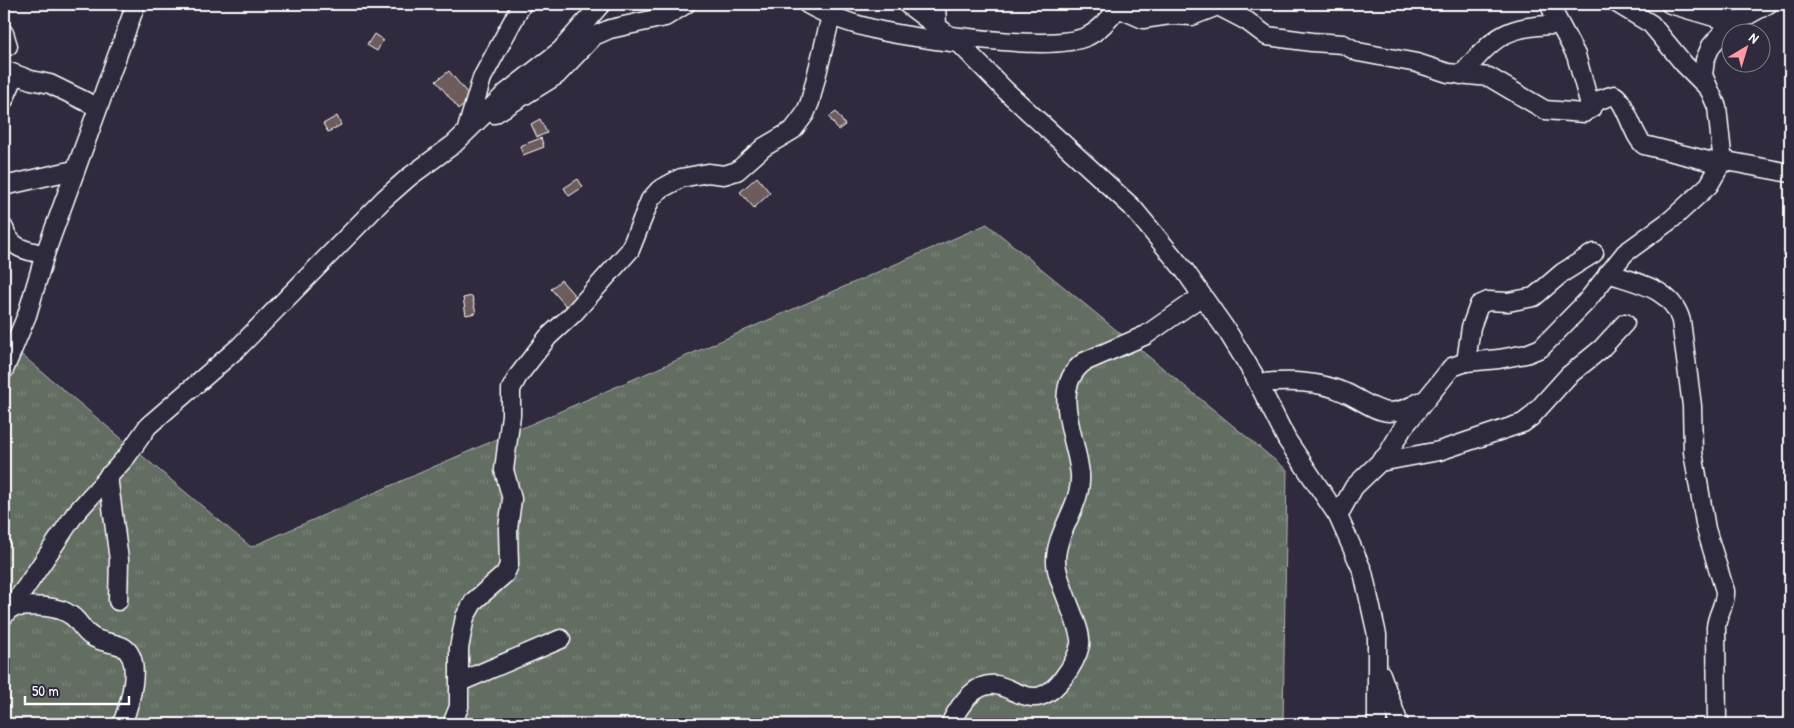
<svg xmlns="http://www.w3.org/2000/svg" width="1794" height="728" font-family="'Patrick Hand',sans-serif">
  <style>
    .grass { fill: url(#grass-tufts); stroke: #b1b6b0 }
    .building { fill: #6e5c5b; stroke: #fff }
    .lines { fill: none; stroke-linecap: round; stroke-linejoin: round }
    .minor-casing { stroke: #fff; stroke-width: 21 }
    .minor { stroke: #2f2a3d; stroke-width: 18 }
  </style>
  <defs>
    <pattern id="grass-tufts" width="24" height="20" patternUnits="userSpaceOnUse" patternTransform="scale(1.25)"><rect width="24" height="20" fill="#636e62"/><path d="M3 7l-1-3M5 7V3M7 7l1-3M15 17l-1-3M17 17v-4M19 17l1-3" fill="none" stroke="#7a847a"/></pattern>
  </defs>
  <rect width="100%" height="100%" fill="#2f2a3d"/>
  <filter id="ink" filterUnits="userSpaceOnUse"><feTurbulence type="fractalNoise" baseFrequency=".02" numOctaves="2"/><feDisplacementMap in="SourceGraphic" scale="10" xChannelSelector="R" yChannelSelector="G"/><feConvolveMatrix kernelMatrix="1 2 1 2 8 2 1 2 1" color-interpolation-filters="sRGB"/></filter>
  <g filter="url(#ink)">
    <!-- grass -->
    <path class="grass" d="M 987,224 L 1287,470 L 1283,724 L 4,724 L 4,340 L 251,547 Z"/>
    <!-- building -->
    <g class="building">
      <path d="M 374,34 L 383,40 L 377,51 L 367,45 Z"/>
      <path d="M 449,71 L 472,99 L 459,109 L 436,81 Z"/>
      <path d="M 836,112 L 845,125 L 838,130 L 829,117 Z"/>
      <path d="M 337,116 L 341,125 L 328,132 L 323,124 Z"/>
      <path d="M 540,119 L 547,133 L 537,137 L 531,124 Z"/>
      <path d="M 541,138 L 544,147 L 523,155 L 520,146 Z"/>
      <path d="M 757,177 L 770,193 L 754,208 L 740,192 Z"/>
      <path d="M 578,179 L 583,187 L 569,196 L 564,188 Z"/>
      <path d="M 561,280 L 576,297 L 566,306 L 551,289 Z"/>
      <path d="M 472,296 L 476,313 L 466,315 L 463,298 Z"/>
    </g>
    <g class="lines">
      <defs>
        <g id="minor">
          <path d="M 807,4 C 852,30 907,36 958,43"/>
          <path d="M 907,4 L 959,43 L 1006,91 L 1132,207 L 1185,271 L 1229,334 L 1254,375 L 1287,440 L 1338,516 L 1363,572 L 1377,635 L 1377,724"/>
          <path d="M 936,4 L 937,26"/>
          <path d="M 1549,4 L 1576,55 L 1591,109"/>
          <path d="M 1618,4 L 1651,24 L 1684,64 L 1708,88"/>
          <path d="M 1670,4 L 1721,19 L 1739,20"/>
          <path d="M 1118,8 L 1143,19 L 1170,15 L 1192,16 L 1215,7 L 1220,7 L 1247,21 L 1267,36 L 1312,42 L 1343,44 L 1358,52 L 1417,63 L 1448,73 L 1489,77 L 1545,110 L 1584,113 L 1599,100 L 1614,95 C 1626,101 1632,135 1644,145 L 1721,164"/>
          <path d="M 4,33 L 8,46"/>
          <path d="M 950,36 C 984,39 1058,50 1088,36 C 1100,30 1113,15 1121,4"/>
          <path d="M 4,70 L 31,80 L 50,84 L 97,107"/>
          <path d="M 1461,75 C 1495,37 1504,25 1559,25"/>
          <path d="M 4,100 L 15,75"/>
          <path d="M 494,114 L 557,75 L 594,36 L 610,29 L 665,17 L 686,4"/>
          <path d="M 467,129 L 482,78 L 522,4"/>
          <path d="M 1721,160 L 1790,173"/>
          <path d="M 4,186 L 74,170"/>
          <path d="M 4,228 C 10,248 25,251 45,254"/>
          <path d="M 1608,273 C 1637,283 1672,288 1681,321 L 1692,406 L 1693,452 L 1706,529 L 1725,591 C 1726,604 1717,614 1716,627 L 1717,724"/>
          <path d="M 1466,362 L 1471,327 L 1479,305 L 1488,301 L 1508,302 L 1534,297 L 1562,273 L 1594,253"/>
          <path d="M 4,370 L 27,315 L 45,254 L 136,4"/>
          <path d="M 1258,383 C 1288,381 1318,380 1346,393 C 1360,399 1374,411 1389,412 C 1402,412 1411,406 1422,401"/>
          <path d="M 1380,462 L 1439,451 L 1523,423 L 1531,417 L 1568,376 L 1601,349 L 1625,323"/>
          <path d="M 108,476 L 119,560 L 118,601"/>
          <path d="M 1338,516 L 1354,487 L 1387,455 L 1403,428 L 1452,367 L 1466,362 L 1499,359 L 1526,354 L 1541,348 L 1586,302 L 1625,253 L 1672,219 L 1709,185 L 1721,164 L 1722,154 L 1717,107 L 1703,75 L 1705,60 L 1711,46 L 1722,33 L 1739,20 L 1768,4"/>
          <path d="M 12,607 C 30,606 57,604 72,616 C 79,621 83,631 91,636 C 100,643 114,642 123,647 C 144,660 129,706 122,724"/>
          <path d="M 4,616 L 26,587 L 75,514 L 127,456 L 148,426 L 239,347 L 384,199 L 409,177 L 454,144 L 506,93 L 561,50 L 601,4"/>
          <path d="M 1381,674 L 1399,724"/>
          <path d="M 460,682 L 561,639"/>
          <path d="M 452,724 L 459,707 L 459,648 L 465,617 L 474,601 L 505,574 L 509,565 L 508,529 L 512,499 L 504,470 L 511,415 L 511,389 L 518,376 L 548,337 L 573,314 L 630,250 L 650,200 L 659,190 L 681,178 L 708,173 L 724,175 L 737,171 L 764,147 L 793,130 L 805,114 L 810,102 L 831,16"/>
          <path d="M 950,724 C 958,708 974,682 996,685 C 1008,687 1019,696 1032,697 C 1054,699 1076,663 1080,645 C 1083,628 1057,585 1056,562 C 1055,532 1082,506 1080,475 C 1078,440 1048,389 1084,362 L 1146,335 L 1202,296"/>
        </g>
      </defs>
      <!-- minor casing -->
      <use href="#minor" class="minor-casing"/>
      <!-- minor -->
      <use href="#minor" class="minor"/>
    </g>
  </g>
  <!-- margin -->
  <rect width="1794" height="728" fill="none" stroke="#2f2a3d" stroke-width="20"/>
  <rect x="10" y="10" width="1774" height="708" fill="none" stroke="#fff" stroke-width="2" filter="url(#ink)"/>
  <!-- north arrow -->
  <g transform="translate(1746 48) rotate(38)"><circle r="24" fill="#2f2a3d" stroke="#827f8b"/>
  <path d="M0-4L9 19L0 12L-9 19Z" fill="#ff9aa2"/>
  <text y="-8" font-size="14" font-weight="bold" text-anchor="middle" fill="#ffffff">N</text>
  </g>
  <!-- scale -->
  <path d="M25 696v8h104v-8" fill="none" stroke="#ffffff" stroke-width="2.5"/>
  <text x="32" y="696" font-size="15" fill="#ffffff" stroke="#2f2a3d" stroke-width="4" paint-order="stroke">50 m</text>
</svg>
